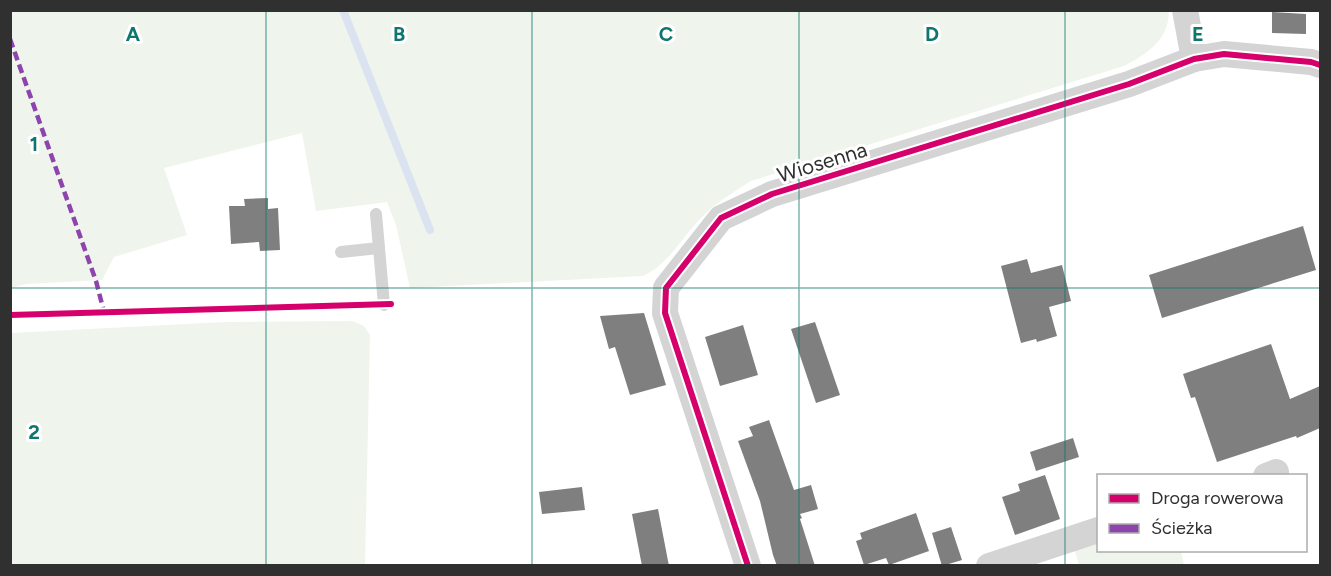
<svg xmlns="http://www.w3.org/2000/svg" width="1331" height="576" font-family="Figtree,sans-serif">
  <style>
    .green { fill: #eff5ed }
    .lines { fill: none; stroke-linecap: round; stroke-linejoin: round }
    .stream { stroke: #dbe3f1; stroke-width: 8 }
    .building { fill: #7f7f7f }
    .service { stroke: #d4d4d4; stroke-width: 12 }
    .minor { stroke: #d4d4d4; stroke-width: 26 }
    .quiet { stroke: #8e44ad; stroke-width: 4.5; stroke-dasharray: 9 4.5; stroke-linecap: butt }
    .cycleway-casing { stroke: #fff; stroke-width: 10 }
    .cycleway { stroke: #d6006c; stroke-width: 6 }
    .grid { fill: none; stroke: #0f766e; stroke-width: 1.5; stroke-opacity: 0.55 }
    .labels { text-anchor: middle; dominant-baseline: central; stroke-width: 6; stroke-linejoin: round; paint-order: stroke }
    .street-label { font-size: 21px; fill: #303030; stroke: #fff }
    .grid-label { font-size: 20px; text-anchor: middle; font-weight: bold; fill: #0f766e; stroke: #fff; stroke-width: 6; stroke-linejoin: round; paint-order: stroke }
  </style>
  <rect width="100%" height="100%" fill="#fff"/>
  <!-- green -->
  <g class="green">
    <path d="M 10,11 L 1169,10 L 1169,11 C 1169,40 1147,54 1124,66 L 751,181 C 732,193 714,204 699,220 C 680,240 668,265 643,276 L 410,288 L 396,225 L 387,202 L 316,211 L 302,133 L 164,168 L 187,235 L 114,257 L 102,280 L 26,284 L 11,288 Z"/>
    <path d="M 352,321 L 364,326 L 370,335 L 365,565 L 11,565 L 11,333 L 225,322 Z"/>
    <path d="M 1098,539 L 1098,550 L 1181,551 L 1184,565 L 1079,565 L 1073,545 Z"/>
  </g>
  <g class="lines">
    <!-- stream -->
    <path class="stream" d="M 343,10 L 430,230"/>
  </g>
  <!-- building -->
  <g class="building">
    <path d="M 1272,12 L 1306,14 L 1306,34 L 1272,33 Z"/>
    <path d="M 268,198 L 268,209 L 278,208 L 280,250 L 260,251 L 259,242 L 231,244 L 229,206 L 245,206 L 244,199 Z"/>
    <path d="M 1303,226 L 1316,270 L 1162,318 L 1149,275 Z"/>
    <path d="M 1027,259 L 1031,273 L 1062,265 L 1071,301 L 1049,307 L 1057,336 L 1037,342 L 1036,339 L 1021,343 L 1001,266 Z"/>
    <path d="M 644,313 L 666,385 L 630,395 L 615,347 L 609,349 L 600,316 Z"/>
    <path d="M 815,322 L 840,395 L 816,403 L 791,329 Z"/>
    <path d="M 743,325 L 758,375 L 720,386 L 705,337 Z"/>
    <path d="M 1271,344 L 1290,399 L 1320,386 L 1320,428 L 1297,438 L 1296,436 L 1217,462 L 1195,397 L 1191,398 L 1183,374 Z"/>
    <path d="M 769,420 L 794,490 L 811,485 L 818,509 L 800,514 L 802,518 L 800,519 L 815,566 L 777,566 L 773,555 L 760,501 L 738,441 L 753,436 L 749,427 Z"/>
    <path d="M 1073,438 L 1079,457 L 1036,471 L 1030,452 Z"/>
    <path d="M 1045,475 L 1060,519 L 1015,535 L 1002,497 L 1020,491 L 1018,484 Z"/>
    <path d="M 582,487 L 585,510 L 542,514 L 539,492 Z"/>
    <path d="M 658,509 L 669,566 L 642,566 L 632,514 Z"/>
    <path d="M 916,513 L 929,551 L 889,565 L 886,558 L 864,565 L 856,541 L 862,539 L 860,533 Z"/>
    <path d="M 951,527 L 962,560 L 942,566 L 932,533 Z"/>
  </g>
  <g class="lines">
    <!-- service -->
    <g class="service">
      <path d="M 376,214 L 384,305"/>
      <path d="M 341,252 L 379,248"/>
    </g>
    <!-- minor -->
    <g class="minor">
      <path d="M 1185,10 L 1194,59"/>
      <path d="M 1266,476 L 1276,472"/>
      <path d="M 748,566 L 665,313 L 666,288 L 721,218 L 772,194 L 1129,84 L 1194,59 L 1224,54 L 1311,62 L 1320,65"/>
      <path d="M 989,566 L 1098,530"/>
    </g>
    <!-- quiet -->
    <path class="quiet" d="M 10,39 L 96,281 L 104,312"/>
    <defs>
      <g id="cycleway">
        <path d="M 10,315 L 391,304"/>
        <path d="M 748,566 L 665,313 L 666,288 L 721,218 L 772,194 L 1129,84 L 1194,59 L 1224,54 L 1311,62 L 1320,65"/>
      </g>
    </defs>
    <!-- cycleway casing -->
    <use href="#cycleway" class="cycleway-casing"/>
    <!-- cycleway -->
    <use href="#cycleway" class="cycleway"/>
  </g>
  <!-- grid -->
  <path class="grid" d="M 266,10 L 266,566M 532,10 L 532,566M 799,10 L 799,566M 1065,10 L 1065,566M 10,288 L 1320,288"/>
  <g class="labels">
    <!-- street labels -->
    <g class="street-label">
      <text transform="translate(822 162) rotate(-17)">Wiosenna</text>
    </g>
  </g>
  <g class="grid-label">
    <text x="133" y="41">A</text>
    <text x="399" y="41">B</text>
    <text x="666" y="41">C</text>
    <text x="932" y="41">D</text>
    <text x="1198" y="41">E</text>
    <text x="34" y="151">1</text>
    <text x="34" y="439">2</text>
  </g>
  <!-- border -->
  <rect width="1331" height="576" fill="none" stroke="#303030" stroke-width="24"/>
  <!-- legend -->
  <rect x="1097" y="474" width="210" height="78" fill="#ffffff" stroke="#acacac" stroke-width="1.5"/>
  <rect x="1109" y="494" width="30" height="9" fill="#d6006c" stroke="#acacac" stroke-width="1.5"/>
  <text x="1151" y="504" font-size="18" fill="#303030">Droga rowerowa</text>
  <rect x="1109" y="524" width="30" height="9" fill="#8e44ad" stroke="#acacac" stroke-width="1.5"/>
  <text x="1151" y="534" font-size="18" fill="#303030">Ścieżka</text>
</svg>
